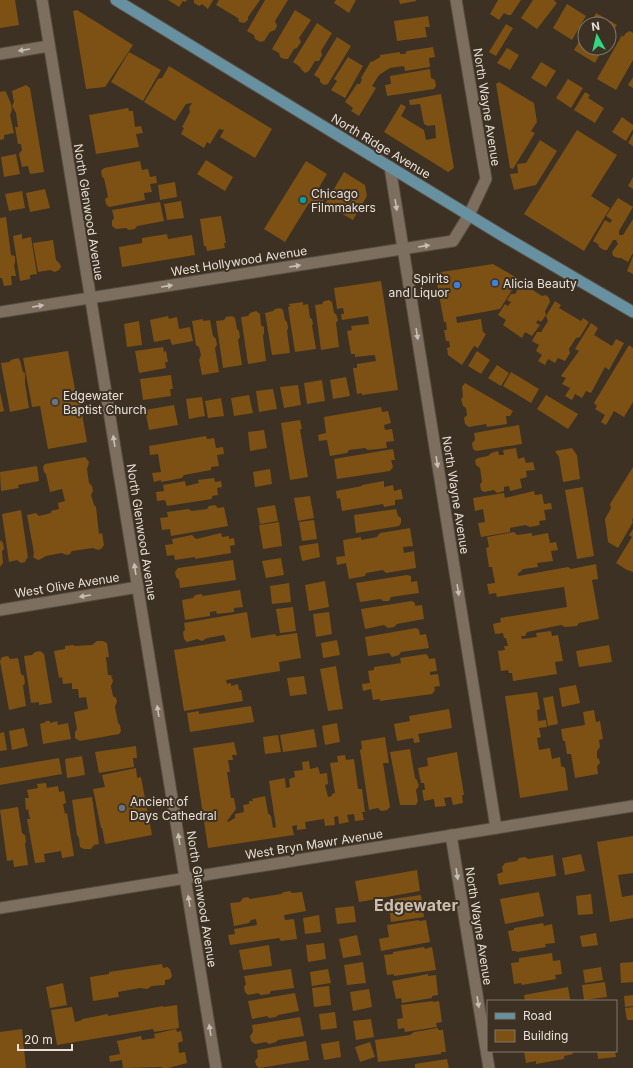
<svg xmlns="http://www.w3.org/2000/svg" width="633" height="1068" font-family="Inter,sans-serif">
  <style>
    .building { fill: #7d5113 }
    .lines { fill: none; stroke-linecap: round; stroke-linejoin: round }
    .minor-casing { stroke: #574d41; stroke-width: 13 }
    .primary-casing { stroke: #574d41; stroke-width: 13 }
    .minor { stroke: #7d6f60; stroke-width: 11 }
    .primary { stroke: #6790a0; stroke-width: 11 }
    .oneway { fill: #c8beb4 }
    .culture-dot { fill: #0f9aa8; stroke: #3d3123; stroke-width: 1.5 }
    .shop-dot { fill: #3f7fe0; stroke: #3d3123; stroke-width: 1.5 }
    .worship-dot { fill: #6b7280; stroke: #3d3123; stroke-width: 1.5 }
    .labels { text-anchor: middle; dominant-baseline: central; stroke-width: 4; stroke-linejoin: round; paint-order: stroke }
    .street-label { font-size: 12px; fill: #e8e0d8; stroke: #3d3123 }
    .poi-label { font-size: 12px; fill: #e8e0d8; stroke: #3d3123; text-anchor: start }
    .district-label { font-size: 16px; font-weight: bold; fill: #cdbdad; stroke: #3d3123 }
  </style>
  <rect width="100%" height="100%" fill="#3d3123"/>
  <!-- building -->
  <g class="building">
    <path d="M 0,0 L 15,0 L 19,25 L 0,28 Z"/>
    <path d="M 168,0 L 187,0 L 185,2 L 183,1 L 179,7 Z"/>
    <path d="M 194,0 L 213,0 L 208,9 L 202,4 L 199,6 L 194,3 Z"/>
    <path d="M 219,0 L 260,0 L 248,17 L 248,20 L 244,23 L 239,22 L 238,18 L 216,5 Z"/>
    <path d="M 265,0 L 288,0 L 275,21 L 277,26 L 275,30 L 270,32 L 264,41 L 260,42 L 255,39 L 254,35 L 247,31 Z"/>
    <path d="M 336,0 L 356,0 L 349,13 L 334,3 Z"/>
    <path d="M 399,0 L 416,0 L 416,1 L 400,4 Z"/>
    <path d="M 498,0 L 521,0 L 511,15 L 508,15 L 504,13 L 499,20 L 490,14 Z"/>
    <path d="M 533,0 L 555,0 L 554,1 L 557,3 L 537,29 L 521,18 Z"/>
    <path d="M 567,4 L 586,16 L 572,40 L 553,28 Z"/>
    <path d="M 77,10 L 133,45 L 105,87 L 86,89 L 73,11 Z"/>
    <path d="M 295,10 L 311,20 L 299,38 L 301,42 L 297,48 L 294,49 L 288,59 L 284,59 L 280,57 L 279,53 L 272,49 Z"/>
    <path d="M 596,13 L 617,25 L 609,37 L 609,24 L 590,24 Z"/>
    <path d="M 428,16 L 430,27 L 425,27 L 427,37 L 397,41 L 394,21 Z"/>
    <path d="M 317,23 L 332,33 L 321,51 L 322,55 L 319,61 L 315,61 L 309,71 L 305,73 L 301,69 L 300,67 L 293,62 Z"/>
    <path d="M 506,24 L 513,28 L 496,56 L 489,52 Z"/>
    <path d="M 630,31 L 633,33 L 633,60 L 616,90 L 597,79 L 622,35 L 623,37 L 626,33 Z"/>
    <path d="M 585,32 L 585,48 L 607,48 L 605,51 L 601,52 L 595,63 L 574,50 Z"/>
    <path d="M 337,37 L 351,46 L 328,84 L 324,85 L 320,82 L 320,79 L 314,75 Z"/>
    <path d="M 433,47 L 435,57 L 429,58 L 430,67 L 405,71 L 404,66 L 390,68 L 379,75 L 372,86 L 376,88 L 359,116 L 351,111 L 353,108 L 345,102 L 357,84 L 360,84 L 362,79 L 361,78 L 371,61 L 372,62 L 380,57 L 380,55 L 400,52 L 400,54 L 405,54 L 407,51 Z"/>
    <path d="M 507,48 L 519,55 L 510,70 L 497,63 Z"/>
    <path d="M 129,52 L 161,70 L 143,101 L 111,82 Z"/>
    <path d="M 348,57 L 363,66 L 345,98 L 331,90 L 337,81 L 334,79 Z"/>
    <path d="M 541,62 L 556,71 L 546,87 L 531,78 Z"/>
    <path d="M 169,66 L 272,129 L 255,158 L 220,137 L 224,130 L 219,129 L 210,144 L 207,142 L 204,148 L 181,134 L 184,128 L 182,127 L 190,112 L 189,108 L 192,103 L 186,104 L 175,121 L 144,102 L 158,79 L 162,78 Z"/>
    <path d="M 430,69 L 431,78 L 435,80 L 436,86 L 434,89 L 387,96 L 385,85 L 391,84 L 390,76 Z"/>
    <path d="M 633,77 L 633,88 L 628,85 Z"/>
    <path d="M 568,79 L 583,88 L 571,108 L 556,98 Z"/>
    <path d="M 499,82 L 534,103 L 537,122 L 531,131 L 535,133 L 513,169 L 510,168 L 496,84 Z"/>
    <path d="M 26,85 L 30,88 L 44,172 L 30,174 L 28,166 L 22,167 L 19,154 L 22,150 L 21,144 L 18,144 L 15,127 L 18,127 L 16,113 L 12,106 L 14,102 L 12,91 Z"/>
    <path d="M 4,91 L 6,92 L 11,104 L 12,110 L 10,115 L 14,133 L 4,135 L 4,139 L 0,140 L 0,92 Z"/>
    <path d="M 585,92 L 590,95 L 588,98 L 604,108 L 595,123 L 574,110 Z"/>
    <path d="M 441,94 L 454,168 L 448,172 L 384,132 L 401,104 L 406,107 L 401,116 L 424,130 L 426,140 L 436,138 L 435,125 L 428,126 L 424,124 L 420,104 L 410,105 L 409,100 Z"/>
    <path d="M 128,108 L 129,111 L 133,111 L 135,127 L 141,126 L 143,133 L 136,134 L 139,147 L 96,154 L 89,115 Z"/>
    <path d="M 622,117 L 633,125 L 633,129 L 626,141 L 612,132 Z"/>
    <path d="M 577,130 L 617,155 L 591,196 L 610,208 L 584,251 L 524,214 Z"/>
    <path d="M 633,134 L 633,146 L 628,143 Z"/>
    <path d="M 540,140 L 557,151 L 536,185 L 514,190 L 510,174 L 518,173 L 517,164 L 526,163 Z"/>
    <path d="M 16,154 L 20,174 L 4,177 L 1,157 Z"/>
    <path d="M 206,160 L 233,177 L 225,191 L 197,174 Z"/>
    <path d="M 140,161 L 142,170 L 148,169 L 150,177 L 156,176 L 157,183 L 150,184 L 152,192 L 144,193 L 145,200 L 109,207 L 106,204 L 105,199 L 108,197 L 104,178 L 102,177 L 101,171 L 104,168 Z"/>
    <path d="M 306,161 L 327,174 L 317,191 L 326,196 L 318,209 L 309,203 L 285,242 L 264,229 Z"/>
    <path d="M 344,172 L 365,185 L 367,196 L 353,220 L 325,204 Z"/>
    <path d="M 633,177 L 633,189 L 628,186 Z"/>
    <path d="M 175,182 L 177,197 L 160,200 L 158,185 Z"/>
    <path d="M 45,189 L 50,208 L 30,212 L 26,193 Z"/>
    <path d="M 22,191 L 25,208 L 9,211 L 5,194 Z"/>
    <path d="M 618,198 L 633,207 L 619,231 L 619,235 L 623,235 L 633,219 L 633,253 L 628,262 L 621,258 L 618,258 L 613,256 L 612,252 L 618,244 L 616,240 L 613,240 L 607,250 L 604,250 L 599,247 L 598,244 L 593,241 L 605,220 L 610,223 L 612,220 L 606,216 Z"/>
    <path d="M 181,201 L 184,218 L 167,220 L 164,204 Z"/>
    <path d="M 160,202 L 164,221 L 137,226 L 135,229 L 129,230 L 126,228 L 116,229 L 112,226 L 112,221 L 114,218 L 112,210 Z"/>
    <path d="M 221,216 L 226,243 L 224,243 L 225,248 L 207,251 L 206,246 L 204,246 L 200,219 Z"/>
    <path d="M 6,217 L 11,255 L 15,256 L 15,263 L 14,265 L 16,276 L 11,276 L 12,285 L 4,286 L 2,278 L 0,278 L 0,218 Z"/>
    <path d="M 22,234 L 22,239 L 31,237 L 37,274 L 30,275 L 30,279 L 20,281 L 13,236 Z"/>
    <path d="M 167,234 L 168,239 L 192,235 L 195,255 L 122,267 L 119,247 L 142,243 L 142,238 Z"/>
    <path d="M 53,240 L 56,260 L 60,264 L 61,267 L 59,270 L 55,272 L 50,270 L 38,272 L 33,243 Z"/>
    <path d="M 633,256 L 633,274 L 627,271 Z"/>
    <path d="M 493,264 L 519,279 L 500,309 L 456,317 L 457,323 L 481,319 L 483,332 L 486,334 L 478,348 L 474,346 L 462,365 L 448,355 L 447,348 L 450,347 L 449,341 L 446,341 L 444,330 L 447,330 L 446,322 L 444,322 L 435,273 Z"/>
    <path d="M 381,281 L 398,390 L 362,395 L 362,393 L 357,394 L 353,368 L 357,368 L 357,364 L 376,361 L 375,356 L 374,355 L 355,357 L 355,354 L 351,354 L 347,331 L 352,330 L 351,326 L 369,324 L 368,316 L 342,320 L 341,314 L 344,314 L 343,308 L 337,309 L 334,288 Z"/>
    <path d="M 524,283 L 528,285 L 528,287 L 542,296 L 546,295 L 549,298 L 550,302 L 545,311 L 546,315 L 541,322 L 538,320 L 536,323 L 540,325 L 532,336 L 525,332 L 522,338 L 503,325 L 506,320 L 498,315 L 505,304 L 508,306 L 511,302 L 507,300 L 511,294 L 515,294 L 521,284 Z"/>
    <path d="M 329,300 L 332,302 L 334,313 L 336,314 L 338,320 L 336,323 L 339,347 L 321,350 L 315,305 L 322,304 L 324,301 Z"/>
    <path d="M 555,301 L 561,305 L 559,308 L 581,321 L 583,318 L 589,322 L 580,337 L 576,338 L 569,349 L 570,353 L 565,361 L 558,358 L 555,363 L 548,359 L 545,365 L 538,361 L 542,355 L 536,351 L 539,345 L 532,341 L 537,332 L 541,332 L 548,321 L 546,316 Z"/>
    <path d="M 303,302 L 303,305 L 308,304 L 310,318 L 312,319 L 313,324 L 312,325 L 316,349 L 295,352 L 288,307 L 290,307 L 289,304 Z"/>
    <path d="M 280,308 L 283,310 L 285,320 L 287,322 L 288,328 L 287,331 L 290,353 L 272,355 L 265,313 L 273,311 L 275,309 Z"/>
    <path d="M 256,311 L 260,314 L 261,325 L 264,327 L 264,333 L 263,336 L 266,361 L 248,364 L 241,317 L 248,316 L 250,313 Z"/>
    <path d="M 168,316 L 169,319 L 177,317 L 179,329 L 190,327 L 193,341 L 172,345 L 170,339 L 154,342 L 150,320 Z"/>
    <path d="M 232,316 L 235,318 L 237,329 L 239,331 L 240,337 L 238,340 L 242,365 L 223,368 L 216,321 L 224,320 L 226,317 Z"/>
    <path d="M 203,319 L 203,321 L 210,320 L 213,336 L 216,339 L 217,345 L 215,348 L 219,372 L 202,375 L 199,360 L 201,355 L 199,347 L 196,345 L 192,321 Z"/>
    <path d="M 139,321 L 142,345 L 127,347 L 124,324 Z"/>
    <path d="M 591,323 L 598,328 L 594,335 L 612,346 L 616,339 L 624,343 L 609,370 L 605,367 L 591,393 L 586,391 L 582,398 L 575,394 L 572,400 L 565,396 L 570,388 L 562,384 L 566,378 L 561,376 L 579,351 L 575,349 Z"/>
    <path d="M 629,345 L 633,348 L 633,402 L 624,417 L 614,411 L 606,425 L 601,422 L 605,415 L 595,409 L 597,406 L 594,403 Z"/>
    <path d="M 163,347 L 164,352 L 166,351 L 168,362 L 165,362 L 166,368 L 139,373 L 135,351 Z"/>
    <path d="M 68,351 L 76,395 L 79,397 L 87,442 L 48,449 L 40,406 L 32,407 L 23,358 Z"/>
    <path d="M 477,351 L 490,360 L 481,374 L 468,366 Z"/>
    <path d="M 18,358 L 20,360 L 23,372 L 25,373 L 25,383 L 29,408 L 10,412 L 1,363 L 9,362 L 11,360 Z"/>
    <path d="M 497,365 L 509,373 L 501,386 L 488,378 Z"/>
    <path d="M 511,372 L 539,389 L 531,403 L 503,386 Z"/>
    <path d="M 171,375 L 173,389 L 170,389 L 171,396 L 143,400 L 140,379 Z"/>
    <path d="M 346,377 L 350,396 L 333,399 L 330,380 Z"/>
    <path d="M 322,380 L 325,401 L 307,404 L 304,383 Z"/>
    <path d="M 465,383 L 513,411 L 510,416 L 506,416 L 507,424 L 487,427 L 486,424 L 469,427 L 465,424 L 464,418 L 467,415 L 466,408 L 463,406 L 461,399 L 463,397 L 462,387 Z"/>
    <path d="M 298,385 L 301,405 L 284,408 L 280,387 Z"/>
    <path d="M 273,389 L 277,409 L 259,412 L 256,391 Z"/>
    <path d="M 0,392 L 4,411 L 0,412 Z"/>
    <path d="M 249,395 L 253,413 L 234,416 L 231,398 Z"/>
    <path d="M 546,395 L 578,414 L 568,429 L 537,409 Z"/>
    <path d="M 202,397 L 205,416 L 189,419 L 186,399 Z"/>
    <path d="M 221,398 L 224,416 L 208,418 L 205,401 Z"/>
    <path d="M 174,405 L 178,425 L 149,430 L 145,410 Z"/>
    <path d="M 381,407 L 382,412 L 388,411 L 391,423 L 384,425 L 385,430 L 392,429 L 394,441 L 386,442 L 387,448 L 368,450 L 365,448 L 349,450 L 347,453 L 330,456 L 327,440 L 319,441 L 318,435 L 326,433 L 324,417 Z"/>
    <path d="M 300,420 L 302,429 L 300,429 L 308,477 L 290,480 L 281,423 Z"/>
    <path d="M 519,425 L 522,444 L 476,451 L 473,449 L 472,443 L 475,440 L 474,433 Z"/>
    <path d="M 264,430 L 267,448 L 250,451 L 248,432 Z"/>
    <path d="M 206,436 L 207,439 L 214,438 L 216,448 L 223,447 L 224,454 L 217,455 L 219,466 L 211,467 L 211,470 L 184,475 L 182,478 L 161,482 L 161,480 L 154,482 L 152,473 L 161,472 L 158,454 L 150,455 L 149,446 Z"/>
    <path d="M 516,448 L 518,459 L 524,457 L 526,463 L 533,462 L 535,470 L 526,471 L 527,477 L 520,479 L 522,488 L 510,491 L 509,486 L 504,487 L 504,491 L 497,493 L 494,490 L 484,492 L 481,490 L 480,484 L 482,482 L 480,468 L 476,465 L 475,460 L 478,458 L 488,456 L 491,453 L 498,451 L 499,455 L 504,455 L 503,450 Z"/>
    <path d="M 572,448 L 577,455 L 580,479 L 563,482 L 559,457 L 555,451 Z"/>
    <path d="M 393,449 L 395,460 L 391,460 L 393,467 L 390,471 L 337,479 L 334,459 Z"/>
    <path d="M 85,457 L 89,462 L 87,469 L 89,483 L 92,486 L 93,491 L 91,495 L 94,505 L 96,507 L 99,534 L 102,533 L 104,545 L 101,549 L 98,550 L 93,548 L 72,551 L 70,554 L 67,555 L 61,553 L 46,556 L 39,560 L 36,559 L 33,557 L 34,553 L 27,515 L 36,513 L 39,516 L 51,513 L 51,511 L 59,509 L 58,503 L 65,501 L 62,489 L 50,492 L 46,474 L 44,472 L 43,467 L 45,464 Z"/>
    <path d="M 37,466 L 39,481 L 18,485 L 19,488 L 1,491 L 0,472 Z"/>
    <path d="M 633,467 L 633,518 L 632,520 L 633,522 L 618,548 L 608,542 L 605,519 L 611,508 L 610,504 Z"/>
    <path d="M 270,469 L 272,484 L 255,487 L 253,472 Z"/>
    <path d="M 214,478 L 215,482 L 221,481 L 222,487 L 217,488 L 218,495 L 212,496 L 212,499 L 167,506 L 165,500 L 157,501 L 156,492 L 164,491 L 163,485 L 185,481 L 186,486 L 199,483 L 198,480 Z"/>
    <path d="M 384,481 L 384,487 L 393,485 L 394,491 L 401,489 L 403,499 L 395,500 L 395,505 L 384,507 L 383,504 L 342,511 L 340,498 L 337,499 L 336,491 L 362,486 L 362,485 Z"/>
    <path d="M 583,487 L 594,556 L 577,559 L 565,490 Z"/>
    <path d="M 534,491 L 535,495 L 542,494 L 544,504 L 551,503 L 552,509 L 544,510 L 546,520 L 539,521 L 540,525 L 530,527 L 525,525 L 510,528 L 510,532 L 481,537 L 478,523 L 485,522 L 483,509 L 475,511 L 473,498 L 504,493 L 505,498 Z"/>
    <path d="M 310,496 L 314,518 L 298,521 L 294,498 Z"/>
    <path d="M 215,505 L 218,508 L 224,507 L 228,526 L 171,536 L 170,529 L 162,530 L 160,518 L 168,517 L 167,512 L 188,509 L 192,511 L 207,509 L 209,506 Z"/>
    <path d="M 275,505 L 278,521 L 260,524 L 257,508 Z"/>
    <path d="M 396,509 L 398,516 L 401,518 L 401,523 L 399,526 L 356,533 L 354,515 Z"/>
    <path d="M 21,510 L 28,558 L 27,558 L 25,562 L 21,563 L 17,560 L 9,562 L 2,514 Z"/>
    <path d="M 314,520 L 317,539 L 302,541 L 299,522 Z"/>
    <path d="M 279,522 L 282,546 L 263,549 L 259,525 Z"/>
    <path d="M 410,528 L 413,546 L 403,547 L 404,553 L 414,551 L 416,568 L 386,573 L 383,570 L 366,573 L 365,576 L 349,579 L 346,563 L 337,565 L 336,557 L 345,556 L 343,540 L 361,537 L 361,540 L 377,537 L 380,533 Z"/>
    <path d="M 633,529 L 633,572 L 627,570 L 616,563 L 632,537 L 629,535 Z"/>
    <path d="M 514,532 L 517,535 L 532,533 L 532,536 L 548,533 L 550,543 L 556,542 L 558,550 L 551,551 L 553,561 L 537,563 L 538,567 L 523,569 L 520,572 L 518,573 L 518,576 L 568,567 L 571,569 L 596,564 L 598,579 L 592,580 L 599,619 L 579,623 L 577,626 L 565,627 L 561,625 L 527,632 L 525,636 L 521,636 L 522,639 L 537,637 L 536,633 L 551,631 L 552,636 L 558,635 L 563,661 L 555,662 L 557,674 L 513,681 L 512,673 L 509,673 L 508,670 L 501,671 L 498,651 L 505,650 L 504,646 L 508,646 L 506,638 L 504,638 L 503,633 L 495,634 L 493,624 L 501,622 L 500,618 L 567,607 L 564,587 L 497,597 L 496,593 L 489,594 L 487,584 L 495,583 L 492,567 L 489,567 L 486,548 L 489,547 L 487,537 Z"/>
    <path d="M 221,533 L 222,537 L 229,536 L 229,539 L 234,538 L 235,545 L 230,546 L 231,553 L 195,559 L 195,557 L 175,560 L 174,555 L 167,556 L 165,545 L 173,544 L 172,539 L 192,535 L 196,539 Z"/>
    <path d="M 0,540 L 3,543 L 4,549 L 2,551 L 3,563 L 0,567 Z"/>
    <path d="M 318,543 L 320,557 L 302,561 L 299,546 Z"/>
    <path d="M 281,558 L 284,575 L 266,578 L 262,561 Z"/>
    <path d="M 233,560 L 236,580 L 180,588 L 179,580 L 176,577 L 175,572 L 178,568 Z"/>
    <path d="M 407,575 L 411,576 L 411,582 L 417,581 L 419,593 L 391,597 L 389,601 L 383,601 L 381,599 L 360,602 L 356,583 Z"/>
    <path d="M 325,581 L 329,607 L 309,611 L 305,585 Z"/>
    <path d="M 289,583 L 291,602 L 272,604 L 270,586 Z"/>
    <path d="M 240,590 L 243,607 L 234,608 L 234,612 L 217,614 L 216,611 L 210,612 L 210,616 L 185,620 L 182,600 L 193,598 L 195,595 L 201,594 L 203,596 Z"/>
    <path d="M 412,601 L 415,603 L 415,606 L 422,605 L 424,619 L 397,624 L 394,627 L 388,628 L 384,625 L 365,629 L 361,609 Z"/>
    <path d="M 293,607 L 296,631 L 280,633 L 276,609 Z"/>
    <path d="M 247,612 L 251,638 L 275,634 L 276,636 L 297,633 L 301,658 L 279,662 L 280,671 L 226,680 L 227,684 L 231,683 L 231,686 L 238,684 L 239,690 L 241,690 L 243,701 L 184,711 L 174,650 L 226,641 L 224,635 L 207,638 L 202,641 L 197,639 L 187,642 L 184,639 L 183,632 L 185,630 L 184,623 Z"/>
    <path d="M 329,612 L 332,634 L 316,637 L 313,614 Z"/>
    <path d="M 416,628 L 419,630 L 420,635 L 426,634 L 429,648 L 401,652 L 399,655 L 392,657 L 389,653 L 368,656 L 365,637 Z"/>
    <path d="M 337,640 L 340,655 L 323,658 L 321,643 Z"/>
    <path d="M 97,641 L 103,641 L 107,643 L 109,657 L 106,657 L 108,675 L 111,675 L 113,681 L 111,686 L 113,696 L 116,698 L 117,701 L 115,707 L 118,723 L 120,725 L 121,731 L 119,734 L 80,741 L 75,738 L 75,732 L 77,729 L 74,712 L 88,709 L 86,697 L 79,698 L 78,689 L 72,689 L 72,683 L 63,684 L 62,677 L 59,678 L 54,651 L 65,649 L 65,646 L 73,645 L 75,646 L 92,645 Z"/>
    <path d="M 609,645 L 612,662 L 579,667 L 576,651 Z"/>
    <path d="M 40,651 L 44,654 L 52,703 L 39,705 L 39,702 L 31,703 L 24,656 L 32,655 L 35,652 Z"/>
    <path d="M 426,654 L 428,656 L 429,659 L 435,658 L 437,671 L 430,672 L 430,675 L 438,674 L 440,686 L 434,687 L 435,690 L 432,694 L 380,701 L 380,699 L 373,700 L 371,689 L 363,691 L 362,684 L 370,683 L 368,671 L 374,670 L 374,667 L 401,663 L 400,658 Z"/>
    <path d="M 8,656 L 10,659 L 18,658 L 21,674 L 24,676 L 25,683 L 23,686 L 26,706 L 9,710 L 0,661 L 2,657 Z"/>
    <path d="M 336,666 L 343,709 L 328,711 L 320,669 Z"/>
    <path d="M 304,676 L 307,694 L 290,696 L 287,678 Z"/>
    <path d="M 576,685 L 580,703 L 562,707 L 559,688 Z"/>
    <path d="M 537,692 L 540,709 L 537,710 L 538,721 L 546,720 L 547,727 L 539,728 L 541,737 L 537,738 L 539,750 L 550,748 L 552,759 L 560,757 L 561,766 L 565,768 L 568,790 L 520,798 L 505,696 Z"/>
    <path d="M 553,696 L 558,724 L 548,726 L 543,698 Z"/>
    <path d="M 251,706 L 254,722 L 190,732 L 187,713 L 199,711 L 199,714 Z"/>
    <path d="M 449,709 L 452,728 L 418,734 L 420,742 L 414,743 L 413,738 L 397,741 L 394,724 L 410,721 L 409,716 Z"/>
    <path d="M 594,710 L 596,722 L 600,721 L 603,739 L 599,740 L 600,747 L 597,751 L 597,758 L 599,759 L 600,763 L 597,766 L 598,774 L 575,778 L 571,754 L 567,754 L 565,741 L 563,741 L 561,729 L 585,725 L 583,712 Z"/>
    <path d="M 45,721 L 50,721 L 50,723 L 57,721 L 58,725 L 68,723 L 71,739 L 43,744 L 40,724 L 46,722 Z"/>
    <path d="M 337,723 L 340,742 L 325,745 L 322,726 Z"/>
    <path d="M 24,728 L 28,746 L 12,750 L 9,731 Z"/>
    <path d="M 314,729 L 317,747 L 283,752 L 280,735 Z"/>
    <path d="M 4,732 L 7,750 L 0,751 L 0,733 Z"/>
    <path d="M 278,735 L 281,752 L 265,754 L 263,737 Z"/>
    <path d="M 385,737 L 389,763 L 383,763 L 390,807 L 387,810 L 381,811 L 378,808 L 369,810 L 360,750 L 362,749 L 361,741 Z"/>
    <path d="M 234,742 L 237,755 L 232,755 L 233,760 L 228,760 L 230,772 L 227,772 L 231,798 L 234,798 L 236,809 L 227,821 L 228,822 L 235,818 L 235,814 L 244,812 L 243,805 L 249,804 L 249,801 L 253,801 L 252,799 L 265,796 L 268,813 L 271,816 L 273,828 L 276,827 L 269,781 L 285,778 L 286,788 L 290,787 L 289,779 L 295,777 L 294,771 L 303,770 L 302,762 L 309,761 L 310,769 L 318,767 L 320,774 L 327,773 L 328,784 L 325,785 L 328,797 L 332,796 L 332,794 L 335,793 L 330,763 L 338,762 L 337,756 L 345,755 L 346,760 L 354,759 L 358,789 L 362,789 L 365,812 L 362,812 L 364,820 L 355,821 L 354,814 L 347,815 L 349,822 L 339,824 L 338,816 L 334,817 L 335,825 L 325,826 L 324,819 L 305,822 L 306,829 L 297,830 L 297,825 L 292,826 L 294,835 L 208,848 L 193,748 Z"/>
    <path d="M 136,746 L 137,758 L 133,758 L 134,767 L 99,773 L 95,752 Z"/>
    <path d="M 410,749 L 415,778 L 417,780 L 419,786 L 416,790 L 418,801 L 416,805 L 400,805 L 390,752 Z"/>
    <path d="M 457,752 L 464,795 L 462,795 L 463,803 L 453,805 L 451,797 L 444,798 L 446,806 L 435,807 L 434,799 L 424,801 L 422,790 L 425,790 L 424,783 L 421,783 L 418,768 L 428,766 L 427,758 Z"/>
    <path d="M 82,756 L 85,775 L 67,778 L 65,759 Z"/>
    <path d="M 59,758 L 62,774 L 0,785 L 0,768 Z"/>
    <path d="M 136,768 L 137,778 L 141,777 L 152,835 L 105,844 L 102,828 L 101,828 L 93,789 L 105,787 L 102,775 Z"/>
    <path d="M 46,783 L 47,788 L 58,786 L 59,792 L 64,791 L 66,803 L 63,804 L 65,814 L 67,813 L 74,856 L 62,858 L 61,851 L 44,854 L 45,862 L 35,863 L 27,819 L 30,819 L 28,809 L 26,810 L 25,798 L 29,798 L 27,790 L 38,788 L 37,784 Z"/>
    <path d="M 92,797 L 99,844 L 94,845 L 91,849 L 84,849 L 80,847 L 79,838 L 77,835 L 72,800 Z"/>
    <path d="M 18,807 L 22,833 L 25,835 L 26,842 L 25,844 L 28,865 L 14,867 L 13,860 L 7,861 L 0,810 Z"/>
    <path d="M 633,836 L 633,873 L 618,875 L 622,897 L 633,895 L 633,918 L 610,922 L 597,842 Z"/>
    <path d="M 581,854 L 585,871 L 565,875 L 562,858 Z"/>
    <path d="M 553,855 L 556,876 L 499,885 L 497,874 L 503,872 L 502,867 L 505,863 L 517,861 L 519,858 L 525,857 L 528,859 Z"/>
    <path d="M 417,870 L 420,891 L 359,902 L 355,881 Z"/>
    <path d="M 290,891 L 292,893 L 302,892 L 306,911 L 284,915 L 285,920 L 294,919 L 297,939 L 281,941 L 279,938 L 230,945 L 228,935 L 235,934 L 234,929 L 257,925 L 256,919 L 251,920 L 249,923 L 234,926 L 230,903 L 240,902 L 243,898 L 248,897 L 250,899 L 281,894 L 284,892 Z"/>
    <path d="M 539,892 L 544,916 L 505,924 L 500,899 Z"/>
    <path d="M 591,894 L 593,914 L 578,915 L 576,896 Z"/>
    <path d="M 421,895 L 424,917 L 391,922 L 388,900 Z"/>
    <path d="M 354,906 L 356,922 L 337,924 L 335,908 Z"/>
    <path d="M 319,915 L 321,932 L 305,934 L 303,918 Z"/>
    <path d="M 419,920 L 419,921 L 426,920 L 430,942 L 381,951 L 379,939 L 389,937 L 387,925 Z"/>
    <path d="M 543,923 L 544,926 L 552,924 L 555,943 L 545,944 L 546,947 L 517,952 L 516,951 L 512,951 L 508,931 L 514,930 L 514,928 Z"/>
    <path d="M 596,933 L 598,945 L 582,947 L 580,936 Z"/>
    <path d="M 357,935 L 361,955 L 343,958 L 339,939 Z"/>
    <path d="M 324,943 L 326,959 L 308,962 L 306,945 Z"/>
    <path d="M 269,945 L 272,966 L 243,970 L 239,950 Z"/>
    <path d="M 424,947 L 425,949 L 432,947 L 436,970 L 394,976 L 394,974 L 387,975 L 384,955 L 393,954 L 393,952 Z"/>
    <path d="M 552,953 L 553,961 L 560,960 L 562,974 L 555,975 L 556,979 L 522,985 L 521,983 L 514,984 L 511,963 L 519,962 L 519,958 Z"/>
    <path d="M 363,962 L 366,983 L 347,985 L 344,965 Z"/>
    <path d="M 633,962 L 633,982 L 621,983 L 620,963 Z"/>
    <path d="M 162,964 L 163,968 L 167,967 L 170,969 L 172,976 L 170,979 L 165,980 L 165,985 L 152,986 L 147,989 L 140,988 L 118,992 L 119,997 L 93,1001 L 90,977 L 109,974 L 109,972 Z"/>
    <path d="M 601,967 L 603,980 L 585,983 L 583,970 Z"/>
    <path d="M 291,969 L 294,988 L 271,991 L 269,994 L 261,995 L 258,993 L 248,995 L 245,992 L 244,987 L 246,984 L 244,976 Z"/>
    <path d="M 328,969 L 331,983 L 312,986 L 310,972 Z"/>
    <path d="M 428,974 L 428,976 L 436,975 L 438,995 L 432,996 L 432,998 L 402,1003 L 401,998 L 396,999 L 392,981 Z"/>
    <path d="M 605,982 L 607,997 L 584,1000 L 582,985 Z"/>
    <path d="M 63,983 L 67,1005 L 50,1008 L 46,987 Z"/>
    <path d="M 329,986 L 331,1005 L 314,1007 L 312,988 Z"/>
    <path d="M 568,987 L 570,999 L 572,1000 L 573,1001 L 525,1001 L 524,995 Z"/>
    <path d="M 369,989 L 372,1007 L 353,1011 L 350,992 Z"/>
    <path d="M 295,993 L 299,1011 L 278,1015 L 276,1017 L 269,1018 L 267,1016 L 252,1019 L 248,1001 Z"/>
    <path d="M 633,995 L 633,1006 L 625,1007 L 624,996 Z"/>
    <path d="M 433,1001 L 433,1002 L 439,1001 L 442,1022 L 436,1023 L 437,1027 L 405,1032 L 404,1028 L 398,1029 L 397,1019 L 403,1018 L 401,1005 Z"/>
    <path d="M 177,1005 L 179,1028 L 154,1032 L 153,1029 L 57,1045 L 51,1010 L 72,1007 L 75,1022 L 82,1020 L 82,1019 L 108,1014 L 108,1016 L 163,1006 L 163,1007 Z"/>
    <path d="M 633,1007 L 633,1020 L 627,1020 L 625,1008 Z"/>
    <path d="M 335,1012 L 337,1028 L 321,1030 L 319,1014 Z"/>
    <path d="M 300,1017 L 304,1036 L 278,1040 L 276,1042 L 269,1044 L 266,1042 L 255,1044 L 251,1041 L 250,1036 L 253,1032 L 252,1025 Z"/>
    <path d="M 371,1019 L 374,1037 L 356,1040 L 353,1021 Z"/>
    <path d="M 438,1028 L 438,1030 L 443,1030 L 446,1052 L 441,1052 L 441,1054 L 378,1062 L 375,1040 L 410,1035 L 414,1032 Z"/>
    <path d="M 22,1029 L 26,1068 L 0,1068 L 0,1032 Z"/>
    <path d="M 176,1029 L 177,1032 L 181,1031 L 183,1041 L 178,1043 L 179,1053 L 185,1052 L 187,1063 L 168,1068 L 163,1068 L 161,1067 L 123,1068 L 122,1060 L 110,1062 L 109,1056 L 120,1054 L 117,1041 L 141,1036 L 142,1040 L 155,1038 L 154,1034 Z"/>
    <path d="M 306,1041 L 309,1060 L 259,1068 L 256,1065 L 255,1061 L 258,1057 L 257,1050 Z"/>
    <path d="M 339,1041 L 341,1057 L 324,1060 L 321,1044 Z"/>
    <path d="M 370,1042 L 375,1057 L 360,1062 L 355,1047 Z"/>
    <path d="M 524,1051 L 572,1051 L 573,1054 L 564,1056 L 564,1059 L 536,1064 L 536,1061 L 526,1063 Z"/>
    <path d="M 597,1051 L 615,1051 L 616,1057 L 598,1059 Z"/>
    <path d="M 447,1059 L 449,1068 L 415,1068 L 415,1064 Z"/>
  </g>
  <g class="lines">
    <defs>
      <g id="minor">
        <path d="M 42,0 L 216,1068"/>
        <path d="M 0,54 L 49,46"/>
        <path d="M 390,167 L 496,828"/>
        <path d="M 0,312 L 453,241 L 469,215 L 486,179 L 456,0"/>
        <path d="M 0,610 L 138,587"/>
        <path d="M 451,835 L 489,1068"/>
        <path d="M 0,908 L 633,806"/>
      </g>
      <path id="primary" d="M 116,0 L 503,236 L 633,312"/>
    </defs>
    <!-- minor casing -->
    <use href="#minor" class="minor-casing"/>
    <!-- primary casing -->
    <use href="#primary" class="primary-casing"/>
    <!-- minor -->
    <use href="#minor" class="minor"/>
    <!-- primary -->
    <use href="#primary" class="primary"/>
  </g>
  <!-- one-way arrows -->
  <defs><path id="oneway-solid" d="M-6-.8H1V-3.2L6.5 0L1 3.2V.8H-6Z"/></defs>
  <g class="oneway">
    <use href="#oneway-solid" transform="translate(24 50) rotate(171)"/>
    <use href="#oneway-solid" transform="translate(396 205) rotate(81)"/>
    <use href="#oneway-solid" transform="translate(424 246) rotate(-9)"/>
    <use href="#oneway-solid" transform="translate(295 266) rotate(-9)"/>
    <use href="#oneway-solid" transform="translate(167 286) rotate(-9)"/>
    <use href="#oneway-solid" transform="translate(38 306) rotate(-9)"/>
    <use href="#oneway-solid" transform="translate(417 334) rotate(81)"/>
    <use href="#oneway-solid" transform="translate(114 441) rotate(-99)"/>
    <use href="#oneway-solid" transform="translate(437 462) rotate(81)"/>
    <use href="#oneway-solid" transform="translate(135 569) rotate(-99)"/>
    <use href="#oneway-solid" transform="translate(458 590) rotate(81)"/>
    <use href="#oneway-solid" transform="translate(85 596) rotate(171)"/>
    <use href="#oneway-solid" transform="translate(158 711) rotate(-99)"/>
    <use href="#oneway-solid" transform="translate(179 839) rotate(-99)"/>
    <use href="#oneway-solid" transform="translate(457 874) rotate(81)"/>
    <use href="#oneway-solid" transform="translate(189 901) rotate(-99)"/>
    <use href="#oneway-solid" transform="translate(478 1002) rotate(81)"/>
    <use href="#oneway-solid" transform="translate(210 1030) rotate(-99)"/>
  </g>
  <!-- markers -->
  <circle class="culture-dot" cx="303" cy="200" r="4"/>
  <g class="shop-dot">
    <circle cx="495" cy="283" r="4"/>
    <circle cx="457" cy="285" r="4"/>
  </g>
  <g class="worship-dot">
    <circle cx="55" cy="402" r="4"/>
    <circle cx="122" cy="808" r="4"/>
  </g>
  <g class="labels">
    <!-- street labels -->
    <g class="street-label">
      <text transform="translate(487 107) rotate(81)">North Wayne Avenue</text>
      <text transform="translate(381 146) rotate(31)">North Ridge Avenue</text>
      <text transform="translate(89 212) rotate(81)">North Glenwood Avenue</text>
      <text transform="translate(239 261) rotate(-9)">West Hollywood Avenue</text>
      <text transform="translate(456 495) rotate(81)">North Wayne Avenue</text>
      <text transform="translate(142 532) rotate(81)">North Glenwood Avenue</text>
      <text transform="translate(67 585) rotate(-9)">West Olive Avenue</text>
      <text transform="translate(314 844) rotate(-9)">West Bryn Mawr Avenue</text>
      <text transform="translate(202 899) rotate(81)">North Glenwood Avenue</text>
      <text transform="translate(479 926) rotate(81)">North Wayne Avenue</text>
    </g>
    <!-- poi labels -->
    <g class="poi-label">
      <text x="311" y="193">Chicago<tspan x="311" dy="14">Filmmakers</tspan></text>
      <text x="449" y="278" text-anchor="end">Spirits<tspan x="449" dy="14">and Liquor</tspan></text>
      <text x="503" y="283">Alicia Beauty</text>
      <text x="63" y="395">Edgewater<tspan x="63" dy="14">Baptist Church</tspan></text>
      <text x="130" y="801">Ancient of<tspan x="130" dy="14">Days Cathedral</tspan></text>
    </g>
    <!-- district labels -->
    <g class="district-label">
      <text x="416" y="905">Edgewater</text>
    </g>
  </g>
  <!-- legend -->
  <rect x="487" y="1000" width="130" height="52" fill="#3d3123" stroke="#81776b"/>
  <rect x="495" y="1013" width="20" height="6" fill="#6790a0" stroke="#81776b"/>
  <text x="523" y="1020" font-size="12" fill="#e8e0d8">Road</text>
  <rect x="495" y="1030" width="20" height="12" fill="#7d5113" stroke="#81776b"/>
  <text x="523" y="1040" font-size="12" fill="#e8e0d8">Building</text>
  <!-- north arrow -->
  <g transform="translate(597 36) rotate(352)"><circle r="19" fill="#3d3123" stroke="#81776b"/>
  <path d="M0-3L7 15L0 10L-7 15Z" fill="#31d882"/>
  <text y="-6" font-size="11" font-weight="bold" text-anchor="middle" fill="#e8e0d8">N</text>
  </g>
  <!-- scale -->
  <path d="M18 1044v6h54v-6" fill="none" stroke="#e8e0d8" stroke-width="2"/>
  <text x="24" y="1044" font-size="12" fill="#e8e0d8" stroke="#3d3123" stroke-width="3" paint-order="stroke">20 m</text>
</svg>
